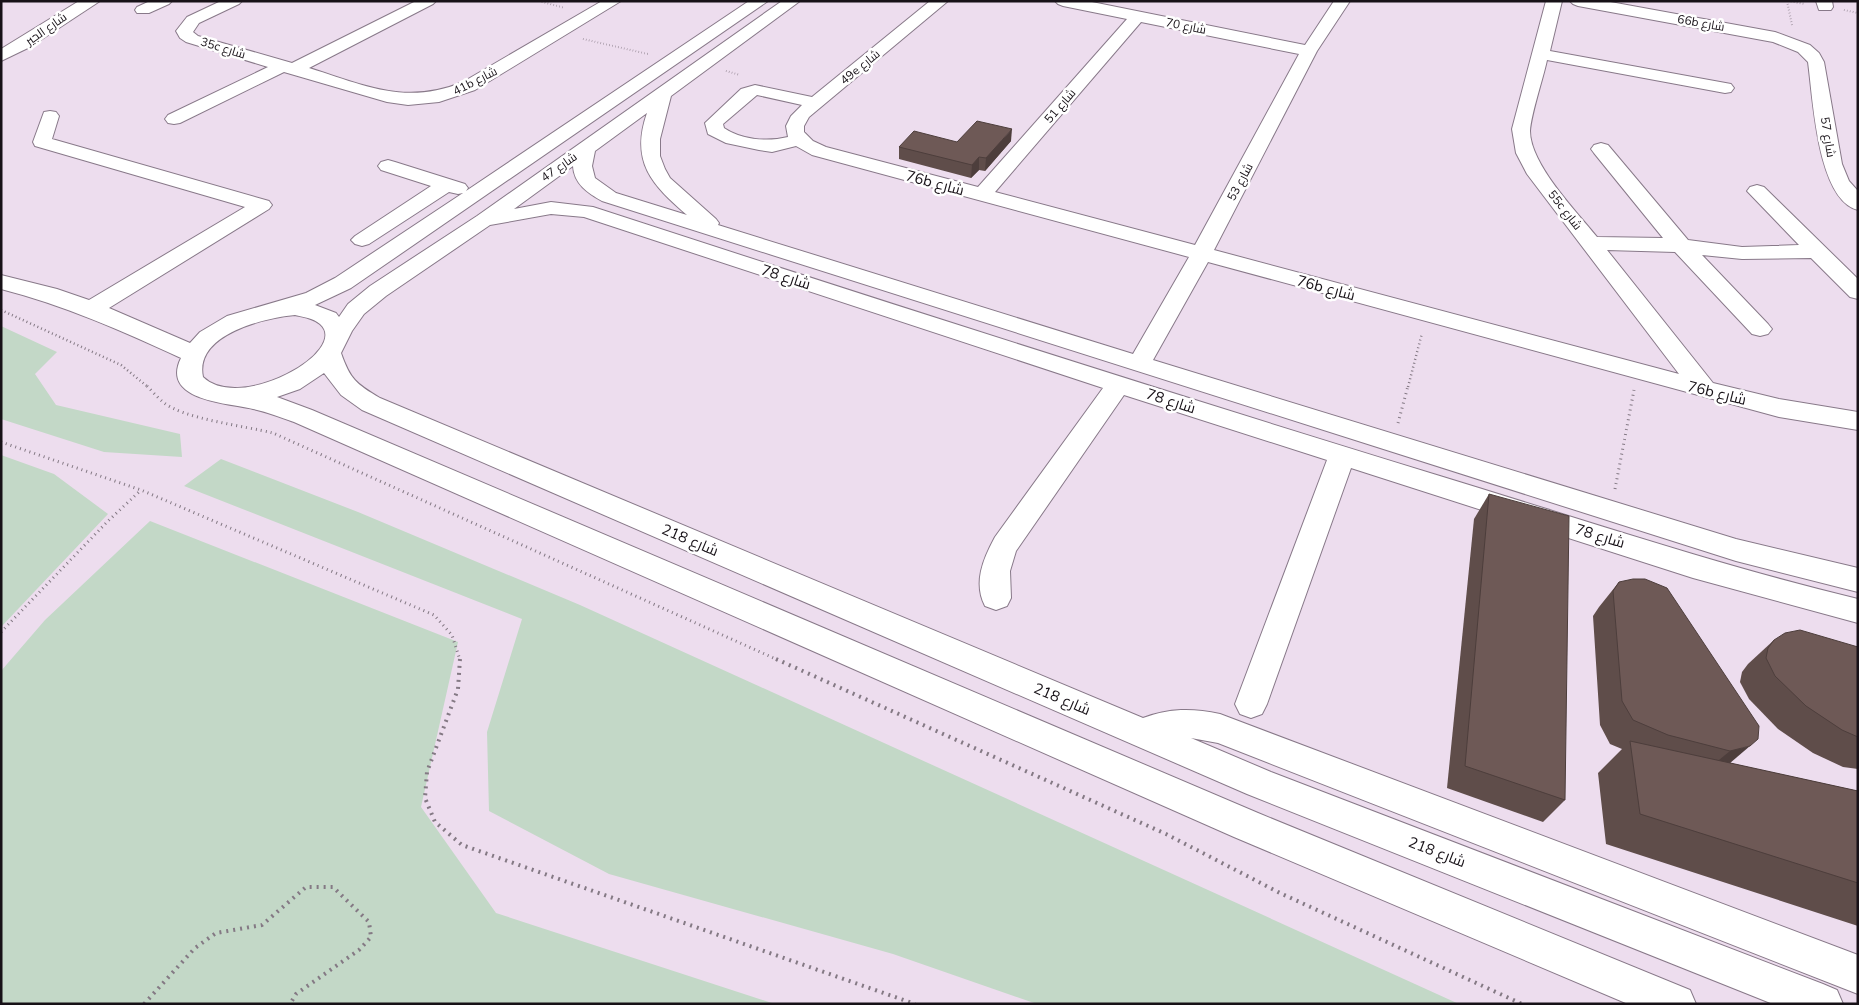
<svg xmlns="http://www.w3.org/2000/svg" width="1859" height="1005" font-family="'Nunito Sans',Cairo,sans-serif">
  <style>
    .green { fill: #c3d8c7 }
    .lines { fill: none; stroke-linecap: round; stroke-linejoin: round }
    .minor-casing { stroke: #887989; stroke-width: 2 }
    .path-far3 { stroke: #847984; stroke-width: 2; stroke-dasharray: 0.5 2.5; stroke-linecap: butt }
    .path-far2 { stroke: #847984; stroke-width: 2.5; stroke-dasharray: 1 3; stroke-linecap: butt }
    .path-far1 { stroke: #847984; stroke-width: 3; stroke-dasharray: 1 4; stroke-linecap: butt }
    .path { stroke: #847984; stroke-width: 4; stroke-dasharray: 2 5; stroke-linecap: butt }
    .minor { fill: #fff; fill-rule: evenodd }
    .wall { fill: #5f4d4a }
    .shaded-wall { fill: #4d3e3c }
    .building { fill: #6e5956; stroke: #4d3e3c }
    .labels { text-anchor: middle; dominant-baseline: central; stroke-width: 5; stroke-linejoin: round; paint-order: stroke }
    .far-street-label { font-size: 12px; fill: #171117; stroke: #fff }
    .street-label { font-size: 15px; fill: #171117; stroke: #fff }
  </style>
  <rect width="100%" height="100%" fill="#edddee"/>
  <!-- green -->
  <g class="green">
    <path d="M 1,326 L 57,352 L 35,374 L 56,405 L 180,434 L 182,457 L 104,452 L 1,419 Z"/>
    <path d="M 1,455 L 54,474 L 108,514 L 1,627 Z"/>
    <path d="M 221,459 L 358,512 L 580,605 L 1459,1004 L 1037,1004 L 893,954 L 609,874 L 489,811 L 487,732 L 522,619 L 184,486 Z"/>
    <path d="M 150,521 L 458,642 L 421,807 L 496,913 L 775,1004 L 1,1004 L 1,671 L 45,620 Z"/>
  </g>
  <g class="lines">
    <defs>
      <g id="minor">
        <path d="M 79,1 L 100,1 L 30,47 L 1,61 L 1,49 Z"/>
        <path d="M 150,1 L 172,1 L 169,4 L 149,13 L 137,13 L 135,10 L 137,7 Z"/>
        <path d="M 221,1 L 242,1 L 239,4 L 199,23 L 193,32 L 198,36 L 292,63 L 416,1 L 436,1 L 433,4 L 309,68 C 364,85 406,106 463,82 L 602,1 L 621,1 L 475,90 L 439,102 L 408,105 L 387,102 L 284,72 L 180,123 L 174,124 L 168,123 L 165,119 L 168,115 L 268,67 L 186,42 L 180,38 L 176,31 L 187,17 Z"/>
        <path d="M 749,1 L 768,1 L 351,288 L 315,305 L 336,313 L 339,317 L 348,304 L 370,286 L 477,216 L 782,1 L 800,1 L 671,96 L 660,139 L 660,156 L 665,169 L 670,178 L 716,219 L 719,223 L 718,225 L 1133,354 L 1189,257 L 812,155 L 796,146 L 772,152 L 759,150 L 726,143 L 708,134 L 705,123 L 741,89 L 755,85 L 812,97 L 930,1 L 948,1 L 809,117 L 804,126 L 804,132 L 813,141 L 826,147 L 978,187 L 1127,19 L 1063,6 L 1058,4 L 1055,1 L 1087,1 L 1305,45 L 1334,1 L 1350,1 L 1317,51 L 1214,250 L 1679,374 L 1527,174 L 1516,153 L 1512,129 L 1546,1 L 1562,1 L 1550,51 L 1731,84 L 1734,88 L 1731,92 L 1725,93 L 1547,60 C 1543,79 1531,114 1530,131 C 1530,164 1576,211 1597,237 L 1663,238 L 1594,153 L 1591,149 L 1594,145 L 1601,143 L 1608,145 L 1688,240 L 1742,247 L 1799,245 L 1747,191 L 1750,187 L 1757,185 L 1764,187 L 1858,279 L 1858,299 L 1850,297 L 1811,258 L 1742,259 L 1702,255 L 1768,324 L 1772,329 L 1768,334 L 1760,336 L 1752,334 L 1675,252 L 1607,250 L 1713,383 L 1779,399 L 1858,412 L 1858,430 L 1779,417 L 1208,262 L 1153,360 L 1736,539 L 1858,568 L 1858,592 L 1736,561 L 602,201 C 588,193 574,184 573,166 L 514,209 L 551,202 L 593,207 C 872,298 1150,387 1430,473 C 1572,516 1713,564 1858,599 L 1858,623 L 1693,578 L 1351,468 L 1267,704 L 1262,714 L 1251,718 L 1240,714 L 1235,704 L 1327,460 L 1124,395 L 1016,551 L 1010,571 L 1011,598 L 1007,606 L 996,610 L 985,606 C 973,583 983,559 995,537 L 1103,388 L 584,217 L 551,214 L 490,225 L 386,296 L 364,314 L 352,331 L 341,353 C 350,379 356,384 380,398 L 1143,718 C 1169,708 1193,708 1220,714 L 1858,955 L 1858,994 L 1218,743 L 1191,738 L 1271,772 L 1823,984 L 1837,990 L 1843,1004 L 1773,1004 L 1247,794 L 362,410 L 341,395 L 324,373 L 300,389 L 277,397 L 312,410 L 1258,813 L 1690,990 L 1696,1004 L 1628,1004 L 1234,837 L 294,422 C 280,417 267,412 253,409 C 228,403 160,401 181,358 C 122,331 64,305 1,289 L 1,275 L 57,289 L 89,300 L 245,207 L 35,146 L 33,142 L 44,112 L 50,111 L 56,112 L 59,116 L 52,139 L 269,201 L 272,205 L 269,209 L 109,308 L 190,343 L 200,332 L 227,316 L 306,293 L 335,278 L 463,193 L 458,194 L 449,192 L 369,244 L 362,246 L 355,244 L 351,240 L 355,236 L 431,186 L 381,170 L 378,166 L 381,162 L 388,160 L 395,162 L 465,184 L 468,188 L 466,191 ZM 1141,22 L 1299,54 L 1195,245 L 995,192 ZM 757,95 L 802,105 L 791,116 L 786,126 L 788,137 C 767,142 742,140 724,128 L 723,124 ZM 647,113 C 630,162 652,185 687,215 L 616,193 L 595,178 L 592,166 L 595,151 ZM 295,315 C 303,317 313,318 320,324 C 351,351 240,413 203,377 C 194,334 265,318 295,315 Z"/>
        <path d="M 1570,1 L 1605,1 L 1775,32 L 1810,45 L 1819,53 L 1824,62 L 1842,164 L 1849,181 L 1858,191 L 1858,210 C 1817,200 1813,97 1808,62 L 1798,52 L 1773,42 L 1578,6 L 1573,4 Z"/>
        <path d="M 1816,1 L 1832,1 L 1833,7 L 1831,10 L 1819,10 Z"/>
      </g>
    </defs>
    <!-- minor casing -->
    <use href="#minor" class="minor-casing"/>
    <!-- path-far3 -->
    <g class="path-far3">
      <path d="M 539,1 L 565,8"/>
      <path d="M 1787,1 L 1792,25"/>
      <path d="M 1788,1 L 1805,4"/>
      <path d="M 1844,10 L 1858,13"/>
      <path d="M 583,39 L 648,54"/>
      <path d="M 726,71 L 740,75"/>
    </g>
    <!-- path-far2 -->
    <g class="path-far2">
      <path d="M 1,310 L 121,365 L 148,387"/>
      <path d="M 1408,387 L 1422,333"/>
    </g>
    <!-- path-far1 -->
    <g class="path-far1">
      <path d="M 147,386 C 152,391 157,397 163,402 C 183,419 245,426 273,433 L 778,660"/>
      <path d="M 1398,423 L 1408,386"/>
      <path d="M 1,442 L 141,490 L 434,615 L 452,635 L 460,660"/>
      <path d="M 1615,489 L 1634,390"/>
      <path d="M 1,632 L 107,522 L 141,490"/>
    </g>
    <!-- path -->
    <g class="path">
      <path d="M 460,659 L 458,689 L 427,772 L 425,798 L 435,822 L 462,845 L 915,1004"/>
      <path d="M 776,659 L 1166,834 L 1280,893 L 1522,1004"/>
      <path d="M 144,1004 L 195,948 L 216,933 L 262,925 L 306,887 L 333,887 L 369,922 L 371,937 L 359,950 L 296,994 L 290,1004"/>
    </g>
    <!-- minor -->
    <use href="#minor" class="minor"/>
  </g>
  <!-- wall -->
  <g class="wall">
    <path d="M 1011,141 L 985,171 L 979,170 L 971,178 L 899,159 L 899,147 L 957,142 Z"/>
    <path d="M 1489,494 L 1565,800 L 1543,822 L 1447,788 L 1474,519 Z"/>
    <path d="M 1619,582 L 1759,726 L 1730,763 L 1858,791 L 1858,926 L 1606,844 L 1598,773 L 1622,749 L 1610,744 L 1600,725 L 1593,616 L 1599,607 Z"/>
    <path d="M 1774,640 L 1858,647 L 1858,769 L 1843,767 L 1813,753 L 1778,729 L 1749,699 L 1740,682 L 1742,672 L 1748,664 Z"/>
  </g>
  <!-- shaded-wall -->
  <g class="shaded-wall">
    <path d="M 1012,129 L 1011,141 L 985,171 L 986,158 Z"/>
    <path d="M 979,157 L 979,170 L 971,178 L 972,165 Z"/>
    <path d="M 1750,746 L 1723,769 L 1703,773 L 1730,751 Z"/>
  </g>
  <!-- building -->
  <g class="building">
    <path d="M 977,121 L 1012,129 L 986,158 L 979,157 L 972,165 L 899,147 L 914,131 L 957,142 Z"/>
    <path d="M 1489,494 L 1569,516 L 1565,800 L 1465,766 Z"/>
    <path d="M 1633,579 L 1645,579 L 1667,588 L 1759,726 L 1758,739 L 1750,746 L 1730,751 L 1668,735 L 1633,720 L 1622,701 L 1613,591 L 1619,582 Z"/>
    <path d="M 1800,630 L 1858,647 L 1858,737 L 1842,730 L 1806,706 L 1775,676 L 1766,658 L 1768,648 L 1774,640 L 1785,633 Z"/>
    <path d="M 1630,741 L 1858,791 L 1858,883 L 1640,814 Z"/>
  </g>
  <g class="labels">
    <!-- far-street labels -->
    <g class="far-street-label">
      <text transform="translate(1701 23) rotate(10)">66b شارع</text>
      <text transform="translate(1186 26) rotate(11)">شارع 70</text>
      <text transform="translate(46 29) rotate(-35)">شارع الجير</text>
      <text transform="translate(223 48) rotate(17)">35c شارع</text>
      <text transform="translate(860 67) rotate(-39)">49e شارع</text>
      <text transform="translate(475 81) rotate(-27)">41b شارع</text>
      <text transform="translate(1060 106) rotate(-49)">شارع 51</text>
      <text transform="translate(1828 137) rotate(81)">شارع 57</text>
      <text transform="translate(559 167) rotate(-35)">شارع 47</text>
      <text transform="translate(1240 182) rotate(-62)">شارع 53</text>
      <text transform="translate(1565 210) rotate(52)">55c شارع</text>
    </g>
    <!-- street labels -->
    <g class="street-label">
      <text transform="translate(935 183) rotate(15)">76b شارع</text>
      <text transform="translate(786 277) rotate(18)">شارع 78</text>
      <text transform="translate(1326 288) rotate(15)">76b شارع</text>
      <text transform="translate(1717 393) rotate(14)">76b شارع</text>
      <text transform="translate(1171 401) rotate(18)">شارع 78</text>
      <text transform="translate(1600 536) rotate(17)">شارع 78</text>
      <text transform="translate(690 540) rotate(23)">شارع 218</text>
      <text transform="translate(1062 699) rotate(23)">شارع 218</text>
      <text transform="translate(1437 852) rotate(21)">شارع 218</text>
    </g>
  </g>
  <!-- border -->
  <rect width="1859" height="1005" fill="none" stroke="#171117" stroke-width="5"/>
</svg>
